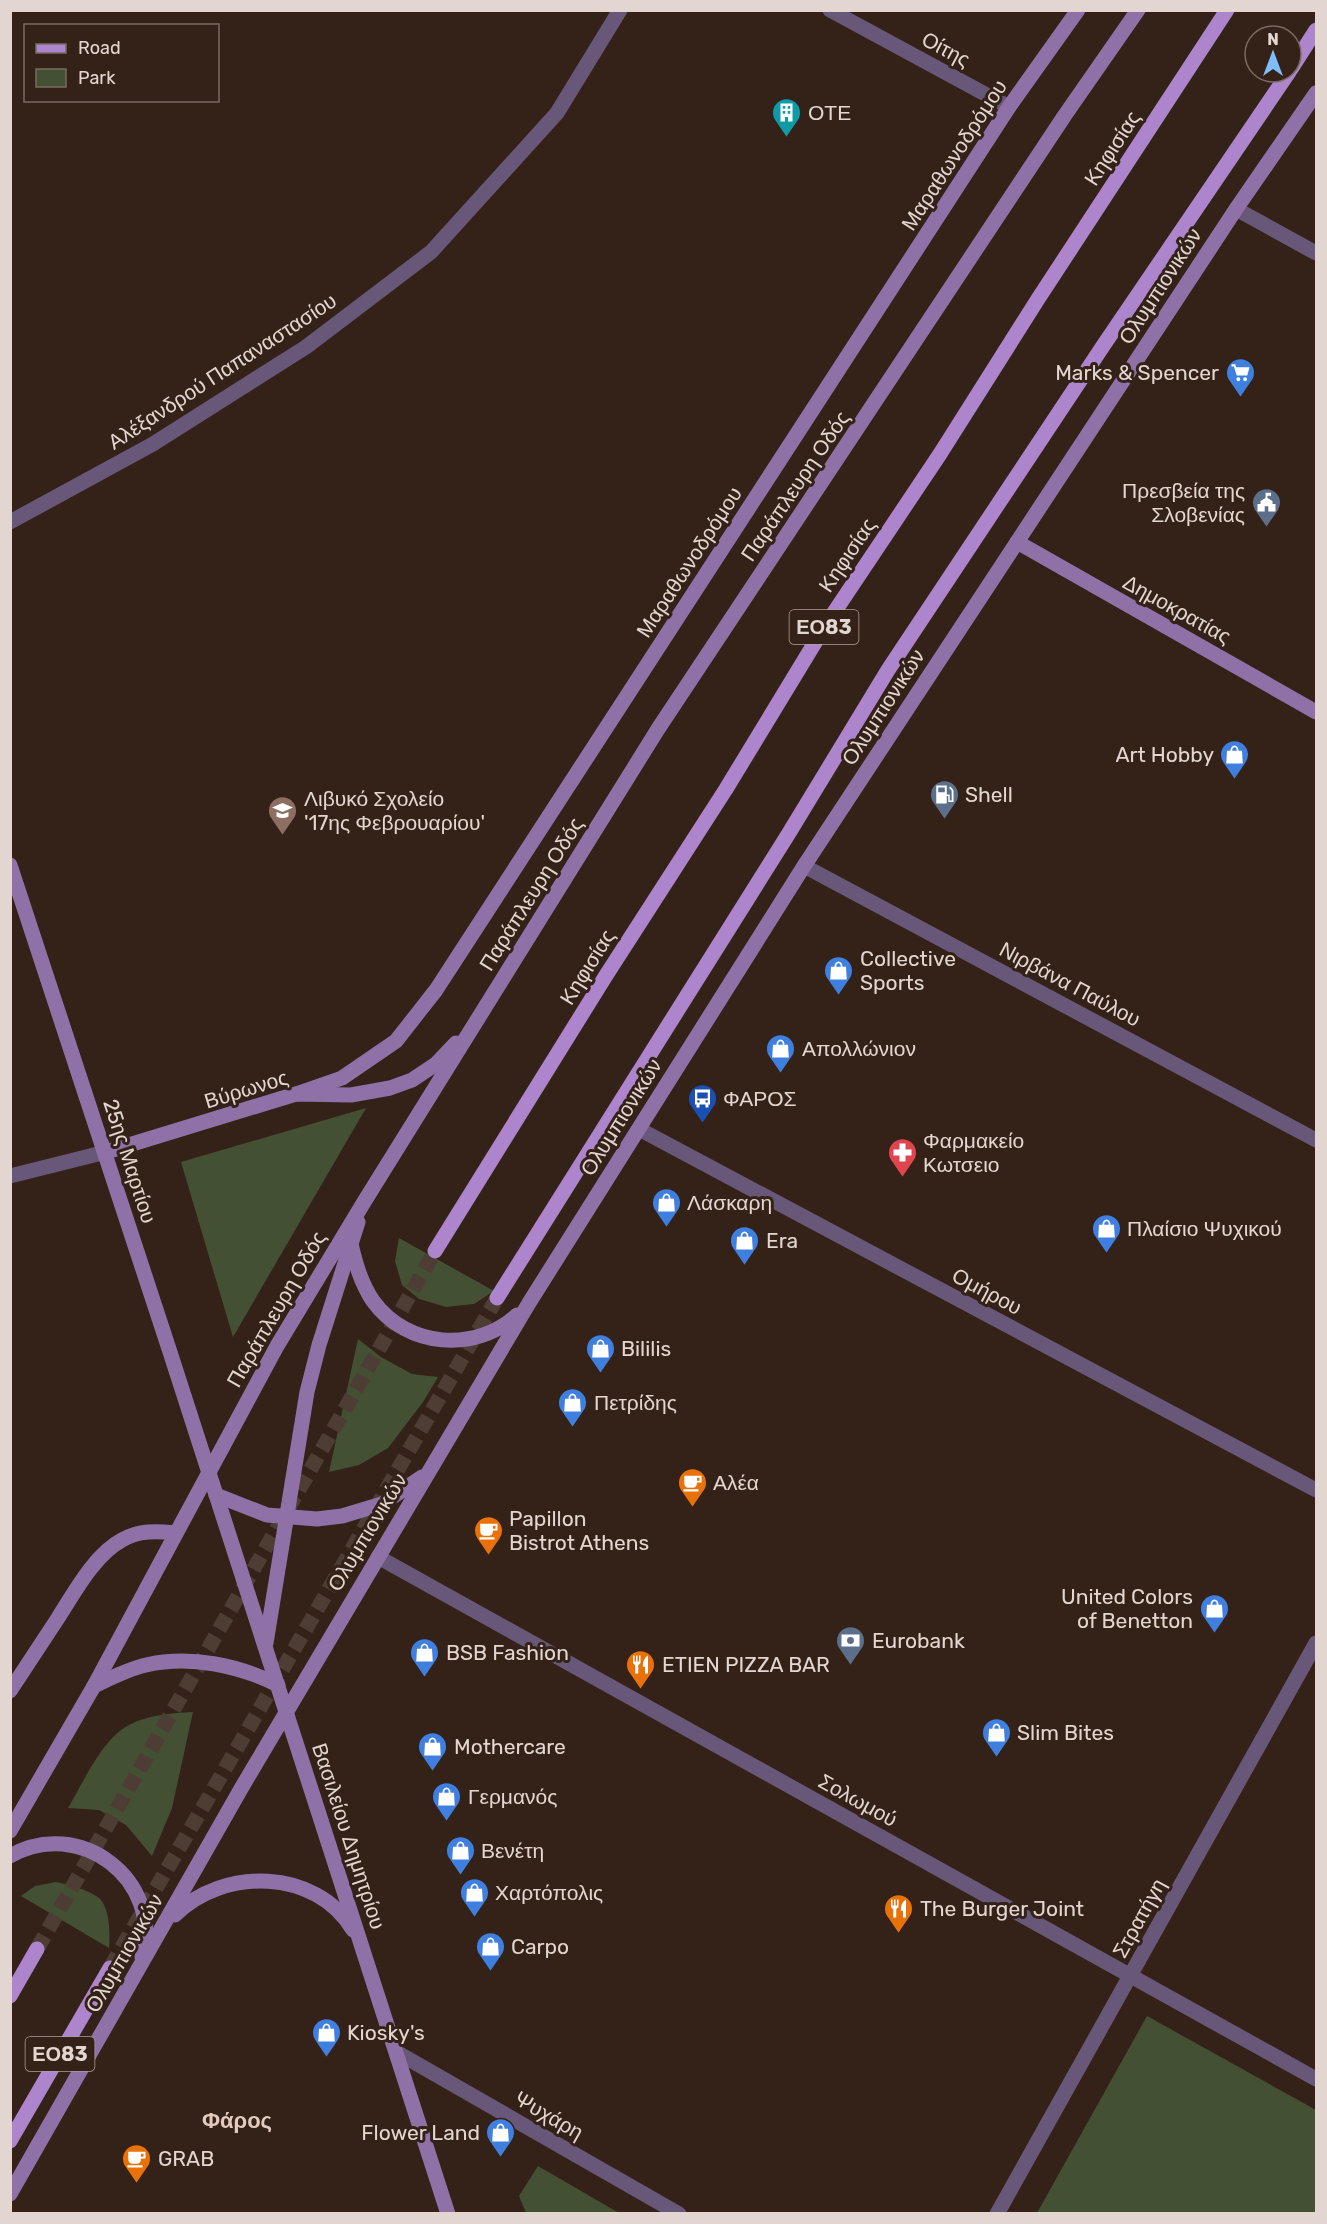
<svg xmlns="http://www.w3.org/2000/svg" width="1327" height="2224" font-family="Rubik,sans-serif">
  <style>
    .green { fill: #445033 }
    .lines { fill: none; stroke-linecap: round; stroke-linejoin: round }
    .primary-tunnel { stroke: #4e3d34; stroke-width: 15; stroke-dasharray: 15 8; stroke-linecap: butt }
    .street { stroke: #695779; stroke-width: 15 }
    .secondary { stroke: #8f71a8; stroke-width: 15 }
    .primary { stroke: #ac85cc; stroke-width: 15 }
    .labels { text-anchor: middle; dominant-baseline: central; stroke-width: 6; stroke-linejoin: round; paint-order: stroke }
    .shield { fill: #342218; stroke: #aea099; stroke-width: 1.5 }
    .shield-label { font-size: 20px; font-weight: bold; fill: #e3d6d0 }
    .street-label { font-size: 21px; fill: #e3d6d0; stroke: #342218 }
    .poi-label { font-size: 21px; fill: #e3d6d0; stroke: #342218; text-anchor: start }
    .neighbourhood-label { font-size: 22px; font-weight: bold; fill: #e3cabe; stroke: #342218 }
  </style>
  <rect width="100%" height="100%" fill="#342218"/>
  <!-- green -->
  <g class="green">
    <path d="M 366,1108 L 233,1337 L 181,1162 Z"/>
    <path d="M 399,1238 L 494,1291 L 474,1304 L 446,1307 L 419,1299 L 402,1285 L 395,1261 Z"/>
    <path d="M 358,1339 L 381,1357 L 412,1374 L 438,1377 L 423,1402 L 388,1448 L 359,1465 L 329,1472 Z"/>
    <path d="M 193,1712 L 172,1808 L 152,1856 L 126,1825 L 99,1810 L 68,1808 C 83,1783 102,1739 129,1725 C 147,1715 172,1713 193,1712 Z"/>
    <path d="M 56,1882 C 67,1884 93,1891 101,1900 C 110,1912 110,1934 109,1948 L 21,1896 L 35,1886 Z"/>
    <path d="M 1147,2016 L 1316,2110 L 1316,2213 L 1037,2213 Z"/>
    <path d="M 538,2166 L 619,2213 L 526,2213 L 519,2196 Z"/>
  </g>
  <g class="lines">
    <!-- primary-tunnel -->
    <g class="primary-tunnel">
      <path d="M 37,1949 L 435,1251"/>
      <path d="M 110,1968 L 497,1298"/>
    </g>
    <!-- street -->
    <g class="street">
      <path d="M 830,10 L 1009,107"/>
      <path d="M 1236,209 L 1316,253"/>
      <path d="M 10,522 L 153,444 L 306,347 L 431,252 L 557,113 L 620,10"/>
      <path d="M 804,866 L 1316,1140"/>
      <path d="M 639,1129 L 1316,1490"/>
      <path d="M 10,1176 L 106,1152"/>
      <path d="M 378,1557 L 1316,2079"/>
      <path d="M 398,2053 L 679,2214"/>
      <path d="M 997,2214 L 1316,1643"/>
    </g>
    <!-- secondary -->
    <g class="secondary">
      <path d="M 1017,542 L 1316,712"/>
      <path d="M 10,865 L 170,1352 L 448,2214"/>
      <path d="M 296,1094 L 342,1078 L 396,1041 L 436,990 L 1009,107 L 1078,10"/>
      <path d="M 106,1152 L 296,1094 L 351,1095 L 390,1088 L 412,1080 L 436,1064 L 456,1043"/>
      <path d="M 351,1244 C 356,1265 361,1283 373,1301 C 407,1348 476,1353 517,1315"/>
      <path d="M 216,1495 L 267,1515 L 317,1519 L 342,1516 L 382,1504 L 422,1477"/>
      <path d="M 266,1643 L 307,1392 L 319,1345 L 358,1222"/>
      <path d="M 94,1686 C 111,1678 128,1669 146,1665 C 190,1655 238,1665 278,1685"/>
      <path d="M 10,1691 C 26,1667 42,1642 58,1618 C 74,1593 95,1554 122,1540 C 139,1530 157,1531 175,1533"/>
      <path d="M 10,1831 L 94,1686 L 277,1346 L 364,1202 L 658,729 L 1065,115 L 1138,10"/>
      <path d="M 10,1856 C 79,1816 164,1880 142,1957"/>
      <path d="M 175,1915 C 223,1867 316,1868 353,1930"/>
      <path d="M 10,2194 L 242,1787 L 529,1303 L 804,866 L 1236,209 L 1316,93"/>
    </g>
    <!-- primary -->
    <g class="primary">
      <path d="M 1291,69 L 1316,30"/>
      <path d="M 435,1251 L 605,977 L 726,789 L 825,626 L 940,454 L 1038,299 L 1227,10"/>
      <path d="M 497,1298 L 789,833 L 888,670 L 1103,346 L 1289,72"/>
      <path d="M 10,1996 L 37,1949"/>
      <path d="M 10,2141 L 110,1968"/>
    </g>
  </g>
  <!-- icons -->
  <defs>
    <symbol id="building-pin" viewBox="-11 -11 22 30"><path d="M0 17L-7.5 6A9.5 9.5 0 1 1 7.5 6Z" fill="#0f9aa8" stroke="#342218"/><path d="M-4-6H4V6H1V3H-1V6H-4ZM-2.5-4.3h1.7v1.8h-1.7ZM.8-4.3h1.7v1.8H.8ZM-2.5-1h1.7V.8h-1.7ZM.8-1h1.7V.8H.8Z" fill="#fff"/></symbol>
    <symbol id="supermarket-pin" viewBox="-11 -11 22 30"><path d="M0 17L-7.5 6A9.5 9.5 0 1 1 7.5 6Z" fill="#3f7fe0" stroke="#342218"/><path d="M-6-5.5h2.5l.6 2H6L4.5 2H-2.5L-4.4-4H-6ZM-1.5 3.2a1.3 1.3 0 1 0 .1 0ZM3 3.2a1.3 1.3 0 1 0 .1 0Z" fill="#fff"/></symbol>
    <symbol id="civic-pin" viewBox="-11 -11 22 30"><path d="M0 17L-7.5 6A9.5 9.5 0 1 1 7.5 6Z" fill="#5c6f8a" stroke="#342218"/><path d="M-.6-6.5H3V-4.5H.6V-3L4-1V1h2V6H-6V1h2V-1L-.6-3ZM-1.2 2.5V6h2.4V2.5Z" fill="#fff"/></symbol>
    <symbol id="shop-pin" viewBox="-11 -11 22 30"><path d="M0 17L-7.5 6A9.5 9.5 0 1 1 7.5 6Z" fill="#3f7fe0" stroke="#342218"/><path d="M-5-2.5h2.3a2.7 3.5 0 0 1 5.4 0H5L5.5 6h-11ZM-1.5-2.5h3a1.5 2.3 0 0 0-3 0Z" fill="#fff"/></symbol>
    <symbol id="fuel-pin" viewBox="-11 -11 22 30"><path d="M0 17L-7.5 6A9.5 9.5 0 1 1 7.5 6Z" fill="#5c6f8a" stroke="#342218"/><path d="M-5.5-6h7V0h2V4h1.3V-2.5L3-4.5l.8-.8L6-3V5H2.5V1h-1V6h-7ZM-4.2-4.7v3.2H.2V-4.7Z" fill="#fff"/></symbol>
    <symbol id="school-pin" viewBox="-11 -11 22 30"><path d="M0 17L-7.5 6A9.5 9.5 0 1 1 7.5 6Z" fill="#8d6e63" stroke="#342218"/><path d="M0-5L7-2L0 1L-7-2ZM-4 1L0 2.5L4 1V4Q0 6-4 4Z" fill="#fff"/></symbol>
    <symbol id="bus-pin" viewBox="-11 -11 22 30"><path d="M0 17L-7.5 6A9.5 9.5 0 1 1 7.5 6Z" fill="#1a4fb4" stroke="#342218"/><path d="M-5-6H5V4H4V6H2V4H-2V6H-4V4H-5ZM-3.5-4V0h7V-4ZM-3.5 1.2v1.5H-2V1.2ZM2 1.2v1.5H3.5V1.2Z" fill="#fff"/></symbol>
    <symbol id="pharmacy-pin" viewBox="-11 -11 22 30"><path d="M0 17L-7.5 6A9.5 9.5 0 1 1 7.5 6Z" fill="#e0444e" stroke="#342218"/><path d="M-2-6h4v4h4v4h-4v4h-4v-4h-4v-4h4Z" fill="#fff"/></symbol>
    <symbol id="cafe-pin" viewBox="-11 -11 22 30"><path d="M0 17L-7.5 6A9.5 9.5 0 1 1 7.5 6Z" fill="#e8710a" stroke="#342218"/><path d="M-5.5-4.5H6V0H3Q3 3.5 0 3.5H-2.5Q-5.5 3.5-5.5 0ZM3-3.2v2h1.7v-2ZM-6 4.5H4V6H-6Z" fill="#fff"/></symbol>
    <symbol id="bank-pin" viewBox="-11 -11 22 30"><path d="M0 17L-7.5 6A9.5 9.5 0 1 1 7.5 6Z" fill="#5c6f8a" stroke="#342218"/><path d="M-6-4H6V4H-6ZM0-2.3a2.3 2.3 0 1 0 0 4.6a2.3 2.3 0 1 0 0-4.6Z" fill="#fff"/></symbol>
    <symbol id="restaurant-pin" viewBox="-11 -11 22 30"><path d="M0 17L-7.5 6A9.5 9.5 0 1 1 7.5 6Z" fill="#e8710a" stroke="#342218"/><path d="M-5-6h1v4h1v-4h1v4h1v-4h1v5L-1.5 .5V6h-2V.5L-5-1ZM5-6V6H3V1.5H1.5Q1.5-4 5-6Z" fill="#fff"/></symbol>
  </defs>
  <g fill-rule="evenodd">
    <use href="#building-pin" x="770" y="96" width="33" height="45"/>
    <use href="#supermarket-pin" x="1224" y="356" width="33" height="45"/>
    <use href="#civic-pin" x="1250" y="486" width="33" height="45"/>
    <use href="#shop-pin" x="1218" y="738" width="33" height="45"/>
    <use href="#fuel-pin" x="928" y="778" width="33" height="45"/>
    <use href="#school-pin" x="266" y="794" width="33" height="45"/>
    <use href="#shop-pin" x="822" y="954" width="33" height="45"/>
    <use href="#shop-pin" x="764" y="1032" width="33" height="45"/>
    <use href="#bus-pin" x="686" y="1082" width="33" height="45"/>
    <use href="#pharmacy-pin" x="886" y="1136" width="33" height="45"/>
    <use href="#shop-pin" x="650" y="1186" width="33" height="45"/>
    <use href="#shop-pin" x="1090" y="1212" width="33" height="45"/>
    <use href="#shop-pin" x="728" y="1224" width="33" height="45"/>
    <use href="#shop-pin" x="584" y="1332" width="33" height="45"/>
    <use href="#shop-pin" x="556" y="1386" width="33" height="45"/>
    <use href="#cafe-pin" x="676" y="1466" width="33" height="45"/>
    <use href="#cafe-pin" x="472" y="1514" width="33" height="45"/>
    <use href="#shop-pin" x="1198" y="1592" width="33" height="45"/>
    <use href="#bank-pin" x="834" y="1624" width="33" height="45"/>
    <use href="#shop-pin" x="408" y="1636" width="33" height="45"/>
    <use href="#restaurant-pin" x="624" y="1648" width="33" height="45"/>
    <use href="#shop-pin" x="980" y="1716" width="33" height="45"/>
    <use href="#shop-pin" x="416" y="1730" width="33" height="45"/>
    <use href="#shop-pin" x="430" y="1780" width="33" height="45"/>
    <use href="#shop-pin" x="444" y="1834" width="33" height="45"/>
    <use href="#shop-pin" x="458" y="1876" width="33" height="45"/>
    <use href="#restaurant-pin" x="882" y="1892" width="33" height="45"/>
    <use href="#shop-pin" x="474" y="1930" width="33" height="45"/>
    <use href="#shop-pin" x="310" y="2016" width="33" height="45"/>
    <use href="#shop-pin" x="484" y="2116" width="33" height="45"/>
    <use href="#cafe-pin" x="120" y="2142" width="33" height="45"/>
  </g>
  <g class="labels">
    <!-- shield labels -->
    <g class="shield">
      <rect x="789.5" y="610" width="69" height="34" rx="4.5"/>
      <rect x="25.5" y="2037" width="69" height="34" rx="4.5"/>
    </g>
    <g class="shield-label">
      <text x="824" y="627">ΕΟ83</text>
      <text x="60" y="2054">ΕΟ83</text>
    </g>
    <!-- street labels -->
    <g class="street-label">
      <text transform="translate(946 49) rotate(28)">Οίτης</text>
      <text transform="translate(1112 148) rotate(-57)">Κηφισίας</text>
      <text transform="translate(954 155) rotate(-57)">Μαραθωνοδρόμου</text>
      <text transform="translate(1160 286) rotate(-57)">Ολυμπιονικών</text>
      <text transform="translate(222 371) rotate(-33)">Αλέξανδρού Παπαναστασίου</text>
      <text transform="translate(795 486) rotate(-56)">Παράπλευρη Οδός</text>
      <text transform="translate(847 555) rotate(-56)">Κηφισίας</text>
      <text transform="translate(689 562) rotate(-57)">Μαραθωνοδρόμου</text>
      <text transform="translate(1177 609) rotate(29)">Δημοκρατίας</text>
      <text transform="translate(883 707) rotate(-57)">Ολυμπιονικών</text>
      <text transform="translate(531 894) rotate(-58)">Παράπλευρη Οδός</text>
      <text transform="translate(587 967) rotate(-58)">Κηφισίας</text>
      <text transform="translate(1070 984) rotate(28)">Νιρβάνα Παύλου</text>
      <text transform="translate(246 1089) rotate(-17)">Βύρωνος</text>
      <text transform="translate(621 1117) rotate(-58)">Ολυμπιονικών</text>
      <text transform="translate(130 1161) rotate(72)">25ης Μαρτίου</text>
      <text transform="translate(987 1291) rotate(28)">Ομήρου</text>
      <text transform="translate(276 1309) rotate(-60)">Παράπλευρη Οδός</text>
      <text transform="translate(367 1532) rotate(-59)">Ολυμπιονικών</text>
      <text transform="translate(858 1800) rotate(29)">Σολωμού</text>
      <text transform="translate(349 1836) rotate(72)">Βασιλείου Δημητρίου</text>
      <text transform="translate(1139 1918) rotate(-61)">Στρατήγη</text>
      <text transform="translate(124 1953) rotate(-60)">Ολυμπιονικών</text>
      <text transform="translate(549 2115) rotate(30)">Ψυχάρη</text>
    </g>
    <!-- poi labels -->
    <g class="poi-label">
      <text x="808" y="112">ΟΤΕ</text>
      <text x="1219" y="372" text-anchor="end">Marks &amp; Spencer</text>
      <text x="1245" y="490" text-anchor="end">Πρεσβεία της<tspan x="1245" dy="24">Σλοβενίας</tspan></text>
      <text x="1214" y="754" text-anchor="end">Art Hobby</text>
      <text x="965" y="794">Shell</text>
      <text x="304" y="798">Λιβυκό Σχολείο<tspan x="304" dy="24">'17ης Φεβρουαρίου'</tspan></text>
      <text x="860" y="958">Collective<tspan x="860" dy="24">Sports</tspan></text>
      <text x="802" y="1048">Απολλώνιον</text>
      <text x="723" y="1098">ΦΑΡΟΣ</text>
      <text x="923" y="1140">Φαρμακείο<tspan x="923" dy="24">Κωτσειο</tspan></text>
      <text x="687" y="1202">Λάσκαρη</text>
      <text x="1127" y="1228">Πλαίσιο Ψυχικού</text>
      <text x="766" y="1240">Era</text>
      <text x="621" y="1348">Bililis</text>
      <text x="594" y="1402">Πετρίδης</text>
      <text x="713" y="1482">Αλέα</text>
      <text x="509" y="1518">Papillon<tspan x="509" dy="24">Bistrot Athens</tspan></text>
      <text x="1193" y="1596" text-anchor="end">United Colors<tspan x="1193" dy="24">of Benetton</tspan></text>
      <text x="872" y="1640">Eurobank</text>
      <text x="446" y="1652">BSB Fashion</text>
      <text x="662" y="1664">ETIEN PIZZA BAR</text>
      <text x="1017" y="1732">Slim Bites</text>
      <text x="454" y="1746">Mothercare</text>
      <text x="468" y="1796">Γερμανός</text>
      <text x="481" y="1850">Βενέτη</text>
      <text x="495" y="1892">Χαρτόπολις</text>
      <text x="920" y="1908">The Burger Joint</text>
      <text x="511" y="1946">Carpo</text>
      <text x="347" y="2032">Kiosky's</text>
      <text x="480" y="2132" text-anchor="end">Flower Land</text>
      <text x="158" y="2158">GRAB</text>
    </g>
    <!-- neighbourhood labels -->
    <g class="neighbourhood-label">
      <text x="237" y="2120">Φάρος</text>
    </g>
  </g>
  <!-- border -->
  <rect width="1327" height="2224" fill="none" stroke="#e3d6d0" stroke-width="24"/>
  <!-- legend -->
  <rect x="24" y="24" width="195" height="78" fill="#342218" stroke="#7a6a62" stroke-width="1.5"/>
  <rect x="36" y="44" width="30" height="9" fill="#ac85cc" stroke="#7a6a62" stroke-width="1.5"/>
  <text x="78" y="54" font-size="18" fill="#e3d6d0">Road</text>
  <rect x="36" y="69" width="30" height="18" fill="#445033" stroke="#7a6a62" stroke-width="1.5"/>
  <text x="78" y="84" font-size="18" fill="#e3d6d0">Park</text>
  <!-- north arrow -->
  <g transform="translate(1273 54)"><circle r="28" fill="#342218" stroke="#7a6a62" stroke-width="1.5"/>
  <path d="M0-4.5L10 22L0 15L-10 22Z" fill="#7fbdfa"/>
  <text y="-9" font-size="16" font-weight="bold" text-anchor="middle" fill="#e3d6d0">N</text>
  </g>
</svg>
